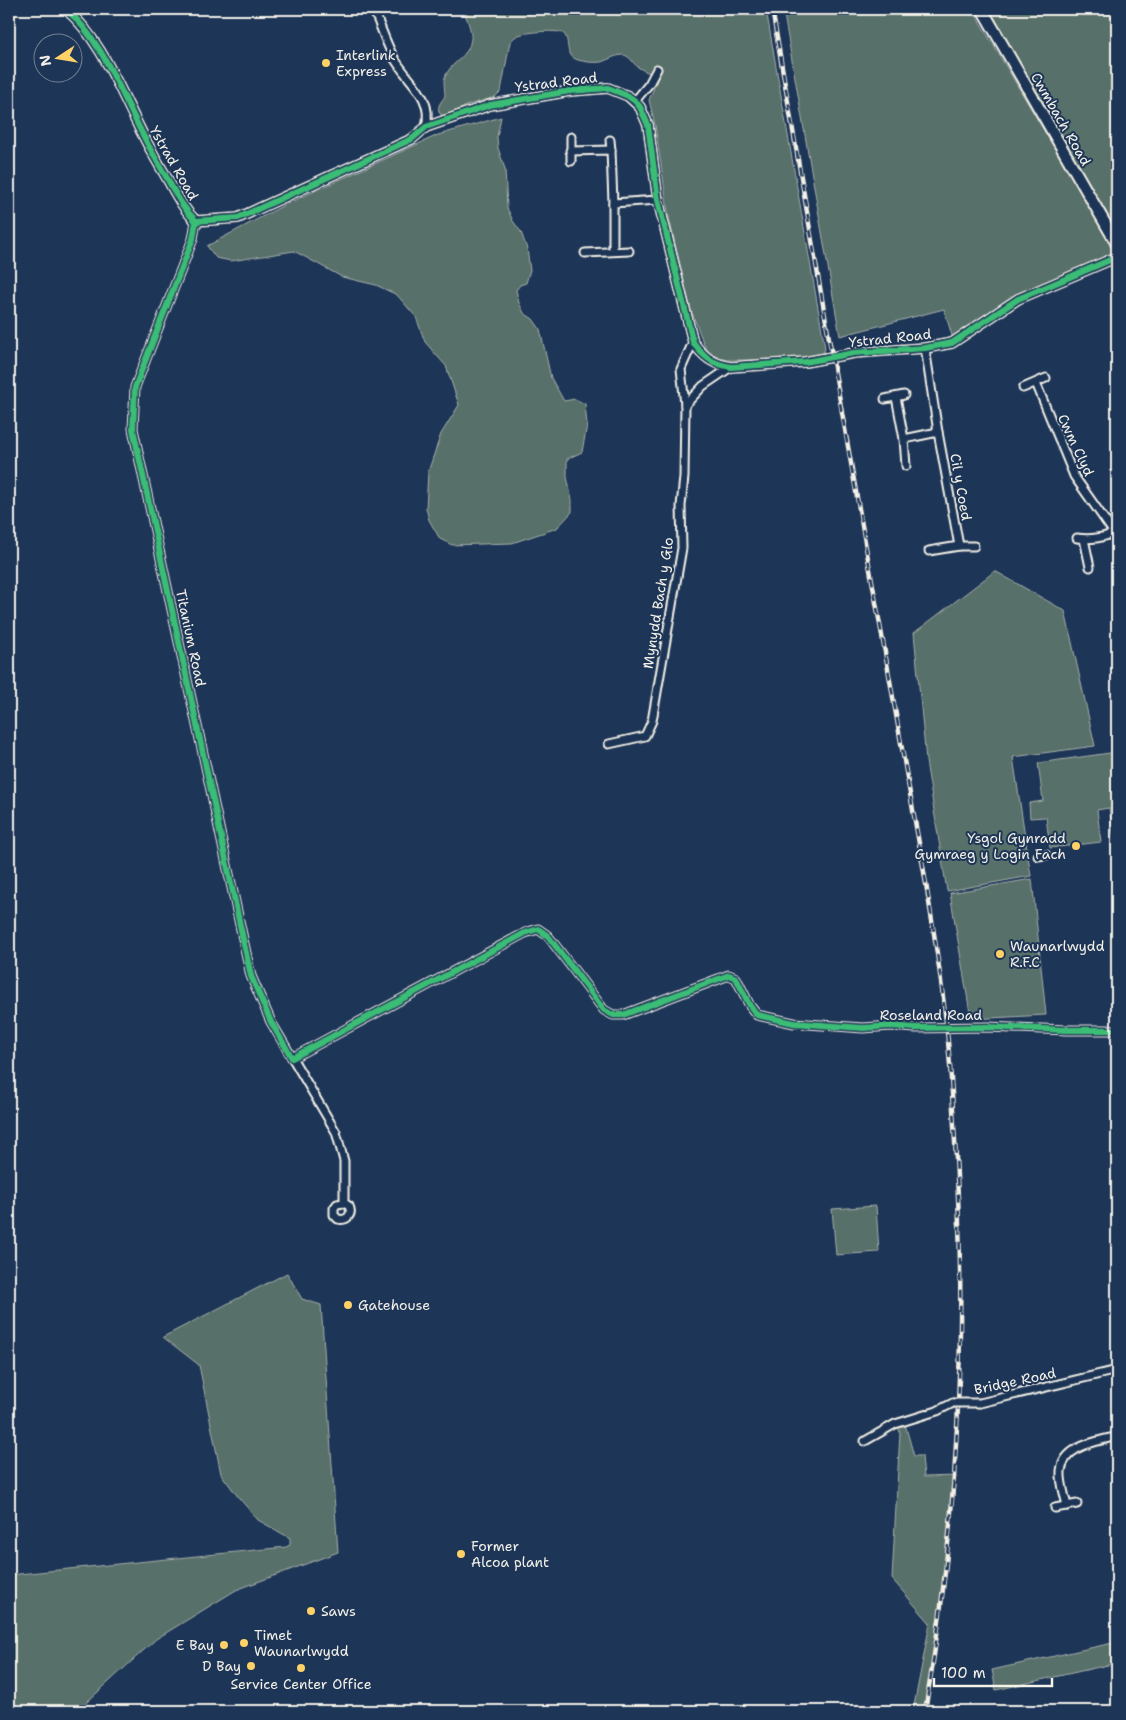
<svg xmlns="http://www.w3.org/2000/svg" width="1126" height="1720" font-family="'Shantell Sans',sans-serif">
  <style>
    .green { fill: #596f6b; stroke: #a6b0aa }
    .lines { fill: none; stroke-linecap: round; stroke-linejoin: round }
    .minor-casing { stroke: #f4f1e8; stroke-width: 11 }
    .tertiary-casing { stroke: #f4f1e8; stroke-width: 12 }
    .secondary-casing { stroke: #f4f1e8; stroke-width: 14 }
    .minor { stroke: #1d3557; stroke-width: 7 }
    .tertiary { stroke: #1d3557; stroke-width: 9 }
    .secondary { stroke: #1d3557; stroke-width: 10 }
    .rail-casing { stroke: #f4f1e8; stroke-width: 4.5 }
    .rail { stroke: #1d3557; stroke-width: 2.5; stroke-dasharray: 8; stroke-linecap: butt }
    .minor-bridge-casing { stroke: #f4f1e8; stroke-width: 11; stroke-linecap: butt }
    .minor-bridge { stroke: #1d3557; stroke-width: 7 }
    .cycleway-casing { stroke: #1d3557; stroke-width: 9 }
    .cycleway { stroke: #3abd76; stroke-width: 6 }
    .poi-dot { fill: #ffd166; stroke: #1d3557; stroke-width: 2 }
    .labels { text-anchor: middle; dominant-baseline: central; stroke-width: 4; stroke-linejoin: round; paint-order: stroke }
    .poi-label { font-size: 14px; fill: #f4f1e8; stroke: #1d3557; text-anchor: start }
    .street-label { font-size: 14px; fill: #f4f1e8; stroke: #1d3557 }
  </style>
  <rect width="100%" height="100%" fill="#1d3557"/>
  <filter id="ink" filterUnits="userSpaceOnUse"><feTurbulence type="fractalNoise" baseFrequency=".02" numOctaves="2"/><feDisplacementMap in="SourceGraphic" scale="10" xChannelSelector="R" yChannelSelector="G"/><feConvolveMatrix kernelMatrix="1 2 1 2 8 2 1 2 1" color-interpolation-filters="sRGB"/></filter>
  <g filter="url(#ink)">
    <!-- green -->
    <g class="green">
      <path d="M 463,9 L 766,9 L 825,348 L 823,356 L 766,360 L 727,360 L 710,353 L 704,345 L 691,310 L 669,218 L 655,125 L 649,100 L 657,80 L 655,76 C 649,72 643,71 638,67 C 632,63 631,56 623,55 C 615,55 608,60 601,62 C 594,63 585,62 578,60 C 563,55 571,42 564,34 C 559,29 527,32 519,35 C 515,36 513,39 510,42 L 501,91 L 495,97 L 468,105 L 447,116 L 441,115 C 435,107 441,103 445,96 C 445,90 443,83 445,77 C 451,61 469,58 471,39 C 472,30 466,17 463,9 Z"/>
      <path d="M 783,9 L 972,9 L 1113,247 L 1112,255 L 1017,298 L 953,339 L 944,309 L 840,336 Z"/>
      <path d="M 985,9 L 1117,9 L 1117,234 Z"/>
      <path d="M 501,117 L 497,137 L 498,148 L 505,169 L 507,208 L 513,221 L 521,232 L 527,249 L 530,270 L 526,283 L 520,285 L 516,290 L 519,303 L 524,313 L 533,319 L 540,329 L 551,378 L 564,401 L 575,399 L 585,404 L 587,425 L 582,452 L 567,459 L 567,477 L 572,500 L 572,512 L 557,528 L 512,543 L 452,545 L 440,539 L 429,520 L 426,508 L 428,472 L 441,434 L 459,405 L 446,366 L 425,342 L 416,317 L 397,295 L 376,285 L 342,277 L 294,251 L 231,261 L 216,258 L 207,246 L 286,204 L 438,135 Z"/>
      <path d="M 995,571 L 1065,611 L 1095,746 L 1013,757 L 1031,876 L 947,891 L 926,761 L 914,633 Z"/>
      <path d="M 1117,752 L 1117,858 L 1109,808 L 1097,810 L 1101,842 L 1050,848 L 1046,817 L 1030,818 L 1029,803 L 1043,801 L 1038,763 Z"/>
      <path d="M 1032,879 L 1046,1015 L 971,1019 L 950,893 Z"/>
      <path d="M 876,1206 L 879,1252 L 836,1255 L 832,1209 Z"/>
      <path d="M 287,1273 L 302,1299 L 321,1305 L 338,1552 L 236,1590 L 156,1639 L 77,1711 L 9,1711 L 9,1575 L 286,1547 L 290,1545 L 290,1538 L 258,1520 L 239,1498 L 221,1474 L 199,1365 L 163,1337 Z"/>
      <path d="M 905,1424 L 914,1456 L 922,1456 L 924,1477 L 956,1476 L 943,1591 L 926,1711 L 913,1711 L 930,1623 L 892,1579 L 900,1432 L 898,1427 Z"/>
      <path d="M 1117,1642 L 1117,1663 L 996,1690 L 992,1670 Z"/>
    </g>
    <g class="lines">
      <defs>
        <g id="minor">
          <path d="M 373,9 C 380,24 385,41 393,56 C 406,81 434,95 426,127"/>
          <path d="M 635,101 L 649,84 L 657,69"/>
          <path d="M 571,137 L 571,161"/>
          <path d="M 610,140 L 611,150"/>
          <path d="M 570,151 L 611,150 L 613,203 L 658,200"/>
          <path d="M 196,221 L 193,239 L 135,387 L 133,429 L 251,976 L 271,1022 L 336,1132 L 344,1161 L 344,1203 L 349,1206 C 353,1215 347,1221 338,1219 L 334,1215 L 334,1208 L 337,1204 L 344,1203"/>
          <path d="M 613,251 L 613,203"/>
          <path d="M 585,253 L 629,251"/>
          <path d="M 925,348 L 938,432 L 959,546"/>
          <path d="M 1036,383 L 1074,476 L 1114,533 L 1117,540"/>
          <path d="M 1023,388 L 1046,378"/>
          <path d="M 896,397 L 904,439 L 906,466"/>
          <path d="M 885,399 L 904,395"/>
          <path d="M 685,405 L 703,386 L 731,367"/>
          <path d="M 904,439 L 938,432"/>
          <path d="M 1077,538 C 1089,540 1108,538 1117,530"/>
          <path d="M 1084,539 L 1090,567"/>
          <path d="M 929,551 L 959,546 L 974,546"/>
          <path d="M 609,744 L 645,736 L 652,721 L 682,548 L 681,506 L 684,477 L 685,405 L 681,369 L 693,342"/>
          <path d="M 1038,856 L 1046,855"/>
          <path d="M 292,1058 L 525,933 L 538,929 L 548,936 L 604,1010 L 613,1015 L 623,1015 L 729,975 L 736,978 L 750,1006 L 757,1015 L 794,1023 L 863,1028 L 891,1026 L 915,1028 L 987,1027 L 1067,1030 L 1117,1030"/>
          <path d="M 980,1403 L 1117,1370"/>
          <path d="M 865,1441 L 895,1424 L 937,1411 L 953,1403"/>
          <path d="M 1067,1506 C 1065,1496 1060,1482 1061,1471 C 1064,1445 1097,1442 1117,1436"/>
          <path d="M 1055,1508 L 1077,1504"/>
        </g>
        <path id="tertiary" d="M 66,9 C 99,38 116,81 135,119 C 144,138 154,156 164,173 C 174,190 182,208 196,221 L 238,218 L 412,139 L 426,127 L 490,105 L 570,91 L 608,88 L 628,96 L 640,107 L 648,125 L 658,200 L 693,342 C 703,357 713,364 731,367 L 805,362 L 854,353 L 925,348 L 952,343 L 1018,299 L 1117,257"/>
        <path id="secondary" d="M 982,9 L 1117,244"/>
      </defs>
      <!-- minor casing -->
      <use href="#minor" class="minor-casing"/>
      <!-- tertiary casing -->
      <use href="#tertiary" class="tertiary-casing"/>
      <!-- secondary casing -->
      <use href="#secondary" class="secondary-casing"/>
      <!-- minor -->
      <use href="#minor" class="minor"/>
      <!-- tertiary -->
      <use href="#tertiary" class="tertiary"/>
      <!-- secondary -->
      <use href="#secondary" class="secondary"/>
      <defs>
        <path id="rail" d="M 772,9 C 802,179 830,350 861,520 C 877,608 893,695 908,783 C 923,863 937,942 946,1022 C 950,1057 952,1091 954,1126 C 968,1323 959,1517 925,1711"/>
      </defs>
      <!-- rail casing -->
      <use href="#rail" class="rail-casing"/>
      <!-- rail -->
      <use href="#rail" class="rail"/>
      <defs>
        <path id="minor-bridge" d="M 953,1403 L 980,1403"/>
      </defs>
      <!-- minor-bridge casing -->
      <use href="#minor-bridge" class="minor-bridge-casing"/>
      <!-- minor-bridge -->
      <use href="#minor-bridge" class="minor-bridge"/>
      <defs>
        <g id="cycleway">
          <path d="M 66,9 C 99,38 116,81 135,119 C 144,138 154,156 164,173 C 174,190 182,208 196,221"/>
          <path d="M 196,221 L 193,239 L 135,387 L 133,429 L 251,976 L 271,1022 L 292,1058 L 525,933 L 538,929 L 548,936 L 604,1010 L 613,1015 L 623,1015 L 729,975 L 736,978 L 750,1006 L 757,1015 L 794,1023 L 863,1028 L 891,1026 L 915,1028 L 987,1027 L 1067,1030 L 1117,1030"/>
          <path d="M 196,221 L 238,218 L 412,139 L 426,127 L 490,105 L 570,91 L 608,88 L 628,96 L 635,101 L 640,107 L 648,125 L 658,200 L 693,342 C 703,357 713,364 731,367 L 805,362 L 854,353 L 925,348 L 952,343 L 1018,299 L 1117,257"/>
        </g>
      </defs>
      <!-- cycleway casing -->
      <use href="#cycleway" class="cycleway-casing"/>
      <!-- cycleway -->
      <use href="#cycleway" class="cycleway"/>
    </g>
  </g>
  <!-- markers -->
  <g class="poi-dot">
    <circle cx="326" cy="63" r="5"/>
    <circle cx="1076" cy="846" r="5"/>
    <circle cx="1000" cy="954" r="5"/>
    <circle cx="348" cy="1305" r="5"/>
    <circle cx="461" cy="1554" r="5"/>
    <circle cx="311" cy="1611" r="5"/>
    <circle cx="244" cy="1643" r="5"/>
    <circle cx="224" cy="1645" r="5"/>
    <circle cx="251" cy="1666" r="5"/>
    <circle cx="301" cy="1668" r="5"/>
  </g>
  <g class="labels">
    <!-- poi labels -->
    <g class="poi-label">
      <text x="336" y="55">Interlink<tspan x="336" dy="16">Express</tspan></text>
      <text x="1066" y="838" text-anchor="end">Ysgol Gynradd<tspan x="1066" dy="16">Gymraeg y Login Fach</tspan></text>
      <text x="1010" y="946">Waunarlwydd<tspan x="1010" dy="16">R.F.C</tspan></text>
      <text x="358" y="1305">Gatehouse</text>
      <text x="471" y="1546">Former<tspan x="471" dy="16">Alcoa plant</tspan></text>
      <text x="321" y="1611">Saws</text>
      <text x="254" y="1635">Timet<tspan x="254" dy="16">Waunarlwydd</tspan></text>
      <text x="214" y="1645" text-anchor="end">E Bay</text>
      <text x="241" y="1666" text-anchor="end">D Bay</text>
      <text x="301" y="1684" text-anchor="middle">Service Center Office</text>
    </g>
    <!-- street labels -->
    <g class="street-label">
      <text transform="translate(556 82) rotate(-7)">Ystrad Road</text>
      <text transform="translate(1061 119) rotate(60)">Cwmbach Road</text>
      <text transform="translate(174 163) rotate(60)">Ystrad Road</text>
      <text transform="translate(890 338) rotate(-6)">Ystrad Road</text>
      <text transform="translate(1076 445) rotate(65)">Cwm Clyd</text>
      <text transform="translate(961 487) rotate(80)">Cil y Coed</text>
      <text transform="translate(658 603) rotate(-81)">Mynydd Bach y Glo</text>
      <text transform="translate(191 638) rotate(78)">Titanium Road</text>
      <text x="931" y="1015">Roseland Road</text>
      <text transform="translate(1015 1381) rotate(-12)">Bridge Road</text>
    </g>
  </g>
  <!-- margin -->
  <rect width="1126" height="1720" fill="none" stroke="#1d3557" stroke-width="30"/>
  <rect x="15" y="15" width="1096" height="1690" fill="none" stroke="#f4f1e8" stroke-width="2" filter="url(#ink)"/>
  <!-- north arrow -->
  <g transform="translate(58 58) rotate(258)"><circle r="24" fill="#1d3557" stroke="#738091"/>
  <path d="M0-4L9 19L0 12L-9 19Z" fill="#ffd166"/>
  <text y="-8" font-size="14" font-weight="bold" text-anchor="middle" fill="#f4f1e8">N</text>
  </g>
  <!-- scale -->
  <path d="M934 1678v8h118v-8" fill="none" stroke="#f4f1e8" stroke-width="2.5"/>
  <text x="941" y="1678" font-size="15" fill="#f4f1e8" stroke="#1d3557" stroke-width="4" paint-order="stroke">100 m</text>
</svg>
